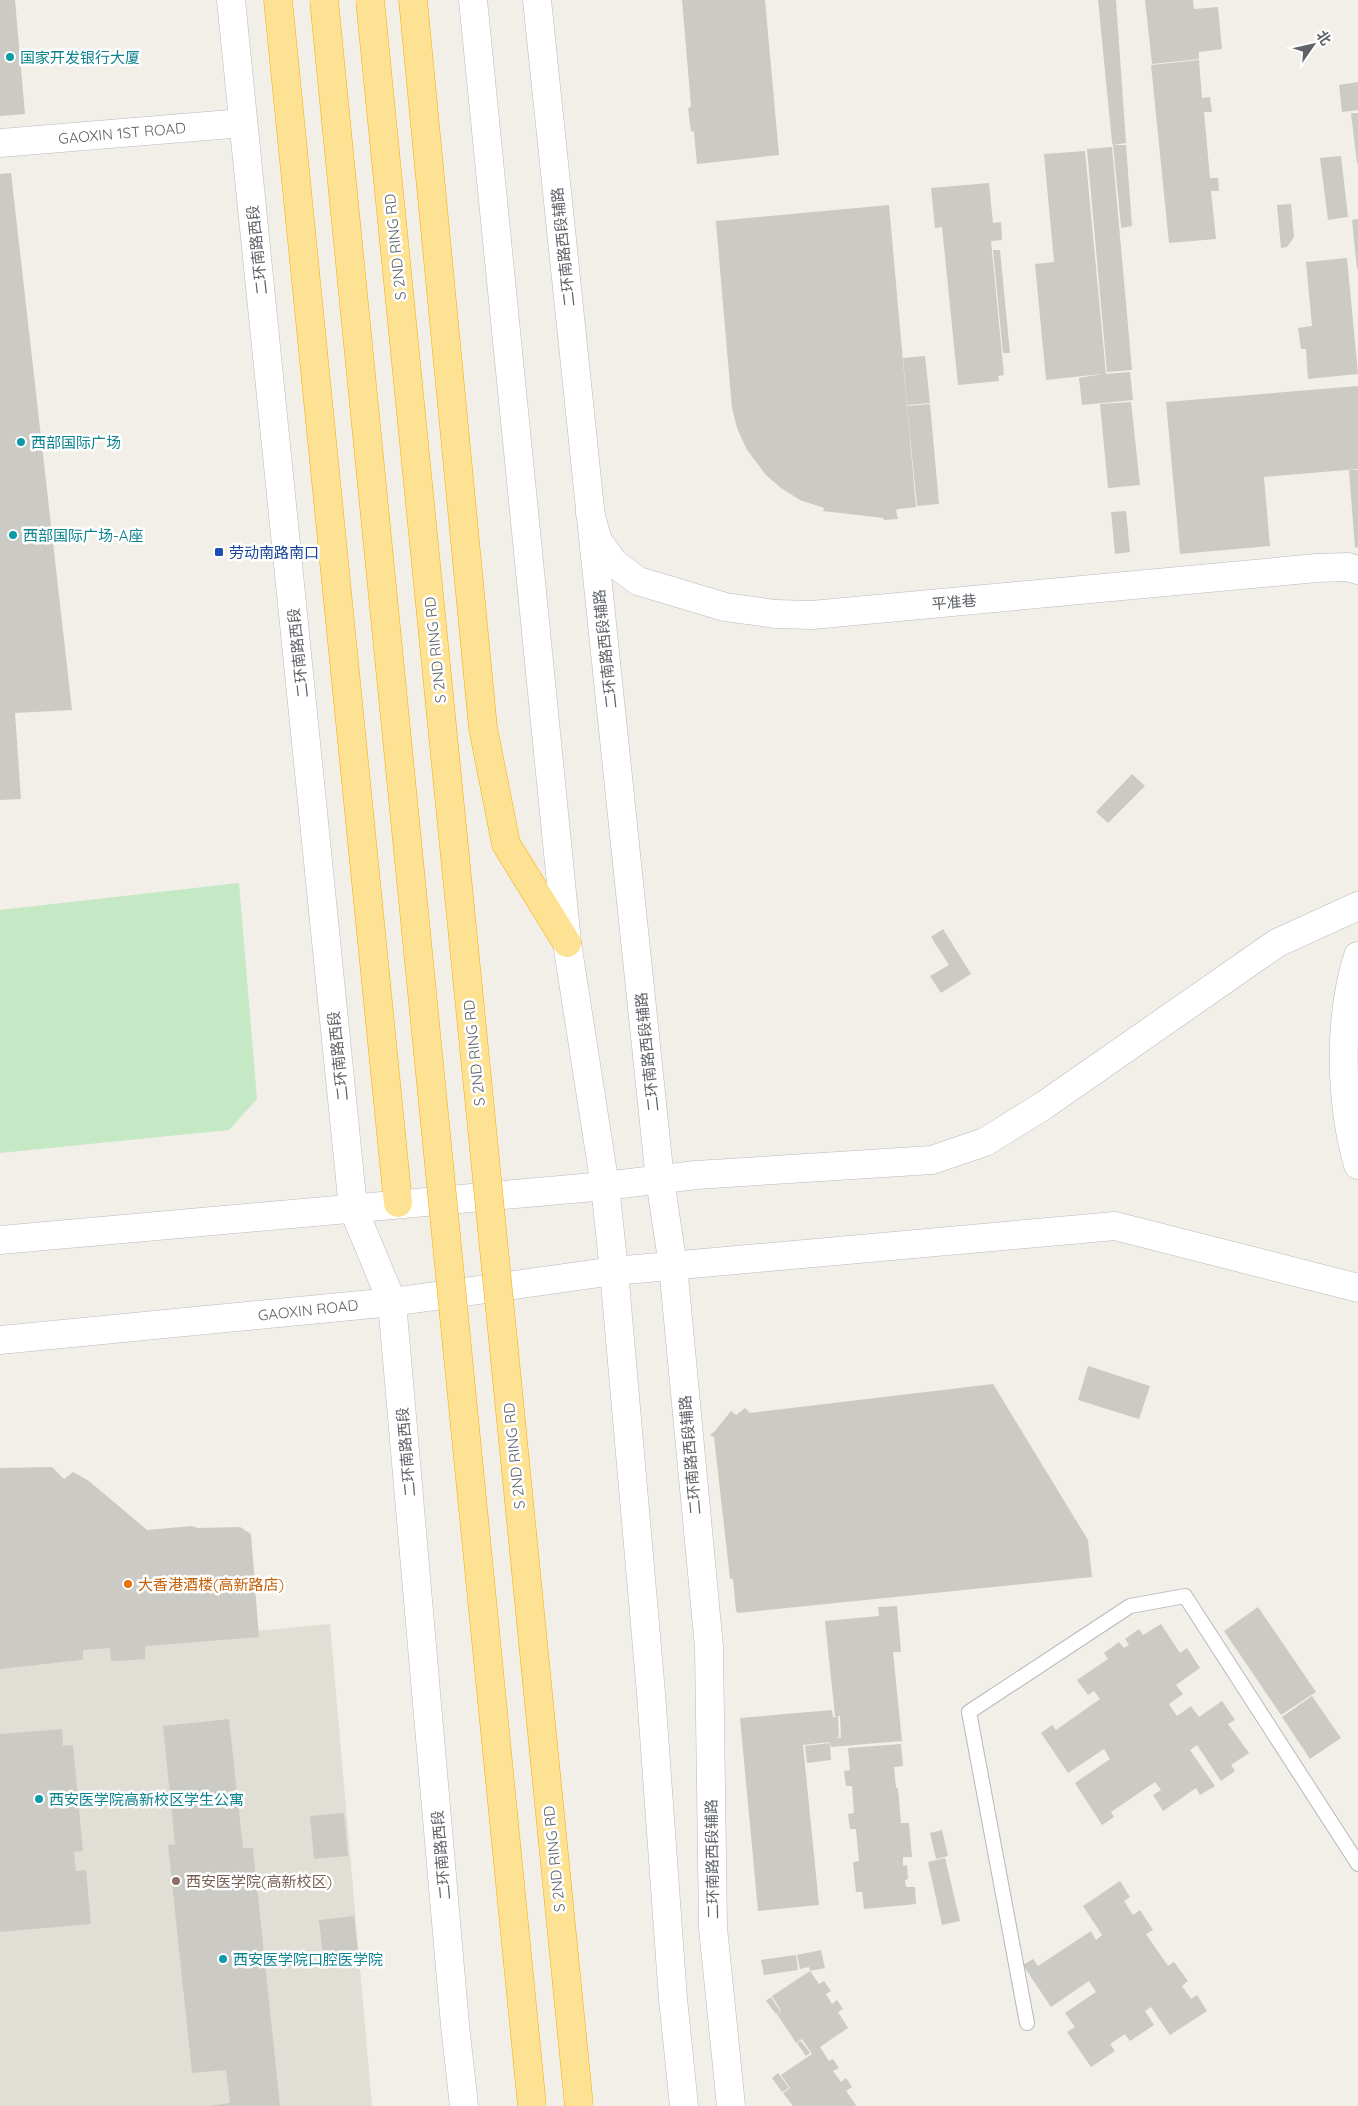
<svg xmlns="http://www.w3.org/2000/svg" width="1358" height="2106" font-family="Quicksand,'Noto Sans SC',sans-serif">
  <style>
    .education { fill: #e1ded6 }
    .green { fill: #c5e8c5 }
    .building { fill: #cccac5 }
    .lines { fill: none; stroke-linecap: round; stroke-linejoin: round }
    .lane-casing { stroke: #b5b8bc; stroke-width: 16 }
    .street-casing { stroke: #b5b8bc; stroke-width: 29 }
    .secondary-casing { stroke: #b6babf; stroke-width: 29 }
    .highway-casing { stroke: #f9ab00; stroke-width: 29 }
    .lane { stroke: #fff; stroke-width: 14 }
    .street { stroke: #fff; stroke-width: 28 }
    .secondary { stroke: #fff; stroke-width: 28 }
    .highway { stroke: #fde293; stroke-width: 28 }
    .highway-bridge-casing { stroke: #f9ab00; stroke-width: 29; stroke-linecap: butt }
    .highway-bridge { stroke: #fde293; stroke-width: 28 }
    .culture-dot { fill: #0f9aa8; stroke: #fff; stroke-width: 2 }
    .transit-dot { fill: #1a4fb4; stroke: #fff; stroke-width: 2 }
    .food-dot { fill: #e8710a; stroke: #fff; stroke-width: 2 }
    .education-dot { fill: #8d6e63; stroke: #fff; stroke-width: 2 }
    .labels { text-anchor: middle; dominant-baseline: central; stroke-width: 5; stroke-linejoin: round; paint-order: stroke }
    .culture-label { font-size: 15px; fill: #0d838f; stroke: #fff; text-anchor: start }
    .street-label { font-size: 15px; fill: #5f6368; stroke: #fff }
    .transit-label { font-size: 15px; fill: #164399; stroke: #fff; text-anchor: start }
    .food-label { font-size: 15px; fill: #c56008; stroke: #fff; text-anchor: start }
    .education-label { font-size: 15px; fill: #785e54; stroke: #fff; text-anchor: start }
  </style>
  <rect width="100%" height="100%" fill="#f1efe8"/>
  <!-- education -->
  <path class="education" d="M 330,1624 L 372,2106 L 0,2106 L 0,1656 Z"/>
  <!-- green -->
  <path class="green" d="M 239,883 L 257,1099 L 229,1130 L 0,1153 L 0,910 Z"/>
  <!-- building -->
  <g class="building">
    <path d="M 0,0 L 15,0 L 25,114 L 0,116 Z"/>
    <path d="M 682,0 L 765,0 L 779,155 L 697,164 L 694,132 L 691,131 L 688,109 L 691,106 Z"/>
    <path d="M 1098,0 L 1116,0 L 1126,143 L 1113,145 L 1112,142 Z"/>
    <path d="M 1145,0 L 1193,0 L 1194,9 L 1218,7 L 1222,49 L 1199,52 L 1199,59 L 1152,64 Z"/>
    <path d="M 1199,60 L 1202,98 L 1210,97 L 1212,112 L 1204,112 L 1210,178 L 1218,178 L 1219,191 L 1211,191 L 1216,239 L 1169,243 L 1151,65 Z"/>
    <path d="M 1358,82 L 1358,110 L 1342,112 L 1339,85 Z"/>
    <path d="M 1351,113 L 1358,113 L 1358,163 L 1357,163 Z"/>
    <path d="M 1113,145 L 1126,145 L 1132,226 L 1121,228 L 1121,226 Z"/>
    <path d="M 1112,147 L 1132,370 L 1107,372 L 1087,149 Z"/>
    <path d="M 1085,151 L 1106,374 L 1130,372 L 1133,400 L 1082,405 L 1079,378 L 1102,374 L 1046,380 L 1035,264 L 1054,262 L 1044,154 Z"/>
    <path d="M 1341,156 L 1348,217 L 1328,220 L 1320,158 Z"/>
    <path d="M 11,173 L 72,710 L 15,713 L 21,799 L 0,800 L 0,174 Z"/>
    <path d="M 989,183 L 993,223 L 1001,222 L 1002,240 L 991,241 L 1004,375 L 998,376 L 999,381 L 958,385 L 942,227 L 935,228 L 931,188 Z"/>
    <path d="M 1291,204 L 1294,237 L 1287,247 L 1281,248 L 1277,205 Z"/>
    <path d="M 889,205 L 916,507 L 898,509 L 896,510 L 898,519 L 884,520 L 883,518 L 823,511 L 824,508 L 800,500 L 781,488 L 766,475 L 747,450 L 737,428 L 732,408 L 716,223 L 716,221 Z"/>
    <path d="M 1358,219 L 1358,269 L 1357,269 L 1352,220 Z"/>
    <path d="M 993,250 L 1000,250 L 1010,353 L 1003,353 Z"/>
    <path d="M 1347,258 L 1358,374 L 1308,379 L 1306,349 L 1301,349 L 1298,328 L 1312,326 L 1306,262 Z"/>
    <path d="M 925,356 L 930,403 L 907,405 L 903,358 Z"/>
    <path d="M 1358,386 L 1358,469 L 1264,477 L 1270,546 L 1180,554 L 1166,402 Z"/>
    <path d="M 1131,402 L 1140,485 L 1108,488 L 1100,404 Z"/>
    <path d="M 930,404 L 939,504 L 917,506 L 907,406 Z"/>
    <path d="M 1349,470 L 1358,470 L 1358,547 L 1355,548 Z"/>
    <path d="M 1126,511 L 1130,552 L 1115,554 L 1111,512 Z"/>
    <path d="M 1132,774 L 1145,786 L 1108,823 L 1096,812 Z"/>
    <path d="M 943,929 L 971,974 L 941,993 L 930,976 L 949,965 L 931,937 Z"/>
    <path d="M 1088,1366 L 1150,1386 L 1139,1419 L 1078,1400 Z"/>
    <path d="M 993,1384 L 1088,1540 L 1092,1577 L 738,1613 L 736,1611 L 733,1579 L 730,1579 L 714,1437 L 710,1435 L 715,1431 L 731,1411 L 736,1415 L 745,1408 L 750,1413 Z"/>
    <path d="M 52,1467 L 64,1479 L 73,1472 L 89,1481 L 147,1530 L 192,1526 L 198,1528 L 240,1527 L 251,1534 L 259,1637 L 148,1646 L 145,1647 L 145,1659 L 115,1661 L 111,1661 L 110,1648 L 83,1650 L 83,1660 L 81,1660 L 0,1669 L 0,1468 Z"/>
    <path d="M 897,1606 L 901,1652 L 893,1652 L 902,1741 L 831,1747 L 830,1742 L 803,1745 L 819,1905 L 758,1911 L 740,1718 L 832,1710 L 833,1717 L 838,1716 L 839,1737 L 836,1738 L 841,1738 L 840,1716 L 835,1716 L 825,1621 L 879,1616 L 878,1607 Z"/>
    <path d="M 1258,1607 L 1316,1692 L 1281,1715 L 1224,1631 Z"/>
    <path d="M 1161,1624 L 1180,1653 L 1187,1648 L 1200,1668 L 1176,1685 L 1183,1694 L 1169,1704 L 1177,1716 L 1191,1706 L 1199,1717 L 1222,1701 L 1235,1720 L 1228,1724 L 1249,1753 L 1231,1765 L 1235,1771 L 1221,1781 L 1197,1745 L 1190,1750 L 1215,1786 L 1200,1795 L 1196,1788 L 1163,1811 L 1153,1795 L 1161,1790 L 1155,1782 L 1111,1812 L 1114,1817 L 1102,1825 L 1075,1783 L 1110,1759 L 1104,1749 L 1068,1773 L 1041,1733 L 1052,1725 L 1056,1730 L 1100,1699 L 1094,1691 L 1088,1695 L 1077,1680 L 1108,1659 L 1104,1653 L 1119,1642 L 1124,1648 L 1129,1645 L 1125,1639 L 1139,1629 L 1143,1635 Z"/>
    <path d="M 1312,1696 L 1341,1738 L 1310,1759 L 1282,1717 Z"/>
    <path d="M 229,1719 L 243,1848 L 253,1848 L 280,2106 L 209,2106 L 230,2103 L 226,2070 L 192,2073 L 168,1845 L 175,1844 L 163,1726 Z"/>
    <path d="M 62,1729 L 63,1746 L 73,1745 L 83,1851 L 74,1852 L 76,1871 L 86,1870 L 91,1924 L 0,1932 L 0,1734 Z"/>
    <path d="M 830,1743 L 831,1760 L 807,1763 L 805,1746 Z"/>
    <path d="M 901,1744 L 903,1766 L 894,1767 L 896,1788 L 898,1788 L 901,1823 L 909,1823 L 912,1857 L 903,1857 L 903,1866 L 907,1865 L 908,1879 L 905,1880 L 906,1887 L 915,1887 L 916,1904 L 864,1909 L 862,1892 L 856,1892 L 853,1862 L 859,1861 L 856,1829 L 850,1829 L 848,1814 L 854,1813 L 852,1786 L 846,1786 L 844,1771 L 850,1770 L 848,1748 Z"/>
    <path d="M 344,1813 L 348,1856 L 314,1859 L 310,1816 Z"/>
    <path d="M 942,1830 L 948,1856 L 936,1859 L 930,1833 Z"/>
    <path d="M 945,1858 L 960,1921 L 942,1925 L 928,1862 Z"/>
    <path d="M 1120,1881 L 1130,1897 L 1124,1901 L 1133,1915 L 1140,1910 L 1153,1930 L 1146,1934 L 1168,1966 L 1174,1962 L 1188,1981 L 1182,1986 L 1191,1999 L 1197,1995 L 1207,2011 L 1170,2035 L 1151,2007 L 1145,2011 L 1154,2025 L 1130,2041 L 1125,2034 L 1110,2044 L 1115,2051 L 1091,2067 L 1067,2032 L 1075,2027 L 1065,2013 L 1096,1992 L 1089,1981 L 1051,2007 L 1023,1965 L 1033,1959 L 1038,1966 L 1091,1931 L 1096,1940 L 1102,1935 L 1083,1906 Z"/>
    <path d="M 354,1916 L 359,1961 L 324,1964 L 319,1920 Z"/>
    <path d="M 821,1950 L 825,1968 L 810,1971 L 809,1967 L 800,1969 L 797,1955 Z"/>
    <path d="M 796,1955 L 798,1970 L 764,1975 L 761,1960 Z"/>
    <path d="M 810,1971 L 819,1984 L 824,1981 L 831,1991 L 826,1994 L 832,2004 L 837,2000 L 843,2009 L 838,2012 L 848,2028 L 820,2047 L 829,2061 L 833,2059 L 839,2068 L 833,2071 L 841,2082 L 846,2078 L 852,2087 L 846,2091 L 856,2105 L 855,2106 L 793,2106 L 783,2093 L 790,2088 L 781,2075 L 812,2054 L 802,2039 L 796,2043 L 777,2014 L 781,2011 L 772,1996 Z"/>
    <path d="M 771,1997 L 780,2011 L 776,2014 L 766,2001 Z"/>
    <path d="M 801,2041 L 810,2053 L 806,2056 L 797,2043 Z"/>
    <path d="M 778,2073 L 789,2088 L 782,2092 L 772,2078 Z"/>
  </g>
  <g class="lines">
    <defs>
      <path id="lane" d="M 1027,2023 L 969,1712 L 1130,1606 L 1185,1596 L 1358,1864"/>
      <path id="street" d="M 537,0 L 660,1180 L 673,1266 L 709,1647 L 713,1928 L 731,2106"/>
      <g id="secondary">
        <path d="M 231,0 L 353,1208 L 392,1302 L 455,2025 L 464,2106"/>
        <path d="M 473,0 L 567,943 L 605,1186 L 614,1271 L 651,1693 L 673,1999 L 684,2106"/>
        <path d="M 0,143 L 243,123"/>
        <path d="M 590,513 L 598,541 L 614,563 L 638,581 L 725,607 L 775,614 L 812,615 L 1317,568 L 1348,567 L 1358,570"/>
        <path d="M 1358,956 C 1338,1018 1340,1103 1358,1165"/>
        <path d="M 0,1240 L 605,1186 L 696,1175 L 932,1160 L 985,1142 L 1043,1106 L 1277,943 L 1358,906"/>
        <path d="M 0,1340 L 392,1302 L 614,1271 L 1115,1226 L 1358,1288"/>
      </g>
      <g id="highway">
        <path d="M 278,0 L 398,1203"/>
        <path d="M 413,0 L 483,728 L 506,844 L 567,943"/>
      </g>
    </defs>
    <!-- lane casing -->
    <use href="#lane" class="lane-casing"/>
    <!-- street casing -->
    <use href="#street" class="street-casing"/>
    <!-- secondary casing -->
    <use href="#secondary" class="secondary-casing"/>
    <!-- highway casing -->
    <use href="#highway" class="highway-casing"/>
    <!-- lane -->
    <use href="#lane" class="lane"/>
    <!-- street -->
    <use href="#street" class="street"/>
    <!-- secondary -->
    <use href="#secondary" class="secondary"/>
    <!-- highway -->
    <use href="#highway" class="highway"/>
    <defs>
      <g id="highway-bridge">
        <path d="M 324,0 L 532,2106"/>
        <path d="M 370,0 L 579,2106"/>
      </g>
    </defs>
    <!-- highway-bridge casing -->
    <use href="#highway-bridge" class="highway-bridge-casing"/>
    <!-- highway-bridge -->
    <use href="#highway-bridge" class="highway-bridge"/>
  </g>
  <!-- markers -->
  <g class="culture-dot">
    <circle cx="10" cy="57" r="5"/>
    <circle cx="21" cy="442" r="5"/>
    <circle cx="13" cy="535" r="5"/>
    <circle cx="39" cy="1799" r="5"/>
    <circle cx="223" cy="1959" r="5"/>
  </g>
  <rect class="transit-dot" x="214" y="547" width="10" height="10" rx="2.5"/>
  <circle class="food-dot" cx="128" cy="1584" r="5"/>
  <circle class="education-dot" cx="176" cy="1881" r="5"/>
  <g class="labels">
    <!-- culture labels -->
    <g class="culture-label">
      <text x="20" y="57">国家开发银行大厦</text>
      <text x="31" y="442">西部国际广场</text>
      <text x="23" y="535">西部国际广场-A座</text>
      <text x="49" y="1799">西安医学院高新校区学生公寓</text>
      <text x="233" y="1959">西安医学院口腔医学院</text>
    </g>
    <!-- street labels -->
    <g class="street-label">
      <text transform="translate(122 133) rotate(-5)">GAOXIN 1ST ROAD</text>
      <text transform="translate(395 247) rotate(-96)">S 2ND RING RD</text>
      <text transform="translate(563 247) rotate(-96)">二环南路西段辅路</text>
      <text transform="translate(257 250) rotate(-96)">二环南路西段</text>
      <text transform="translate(954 602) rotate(-5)">平准巷</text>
      <text transform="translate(605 649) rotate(-96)">二环南路西段辅路</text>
      <text transform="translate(435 650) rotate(-96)">S 2ND RING RD</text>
      <text transform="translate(298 653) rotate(-96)">二环南路西段</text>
      <text transform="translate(647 1052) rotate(-96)">二环南路西段辅路</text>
      <text transform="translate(474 1053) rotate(-96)">S 2ND RING RD</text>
      <text transform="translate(338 1056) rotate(-96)">二环南路西段</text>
      <text transform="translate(308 1310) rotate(-6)">GAOXIN ROAD</text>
      <text transform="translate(406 1452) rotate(-95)">二环南路西段</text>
      <text transform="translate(690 1455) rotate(-95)">二环南路西段辅路</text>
      <text transform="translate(514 1456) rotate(-96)">S 2ND RING RD</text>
      <text transform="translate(441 1855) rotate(-95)">二环南路西段</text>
      <text transform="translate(554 1859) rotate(-96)">S 2ND RING RD</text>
      <text transform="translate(712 1859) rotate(-91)">二环南路西段辅路</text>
    </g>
    <!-- transit labels -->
    <g class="transit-label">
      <text x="229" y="552">劳动南路南口</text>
    </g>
    <!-- food labels -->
    <g class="food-label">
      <text x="138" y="1584">大香港酒楼(高新路店)</text>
    </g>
    <!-- education labels -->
    <g class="education-label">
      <text x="186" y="1881">西安医学院(高新校区)</text>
    </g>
  </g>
  <!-- north arrow -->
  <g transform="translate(1313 45) rotate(56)" stroke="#ffffff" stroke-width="4" paint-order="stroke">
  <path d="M0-4L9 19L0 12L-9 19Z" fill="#5f6368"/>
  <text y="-8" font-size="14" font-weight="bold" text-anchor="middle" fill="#5f6368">北</text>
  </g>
</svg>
